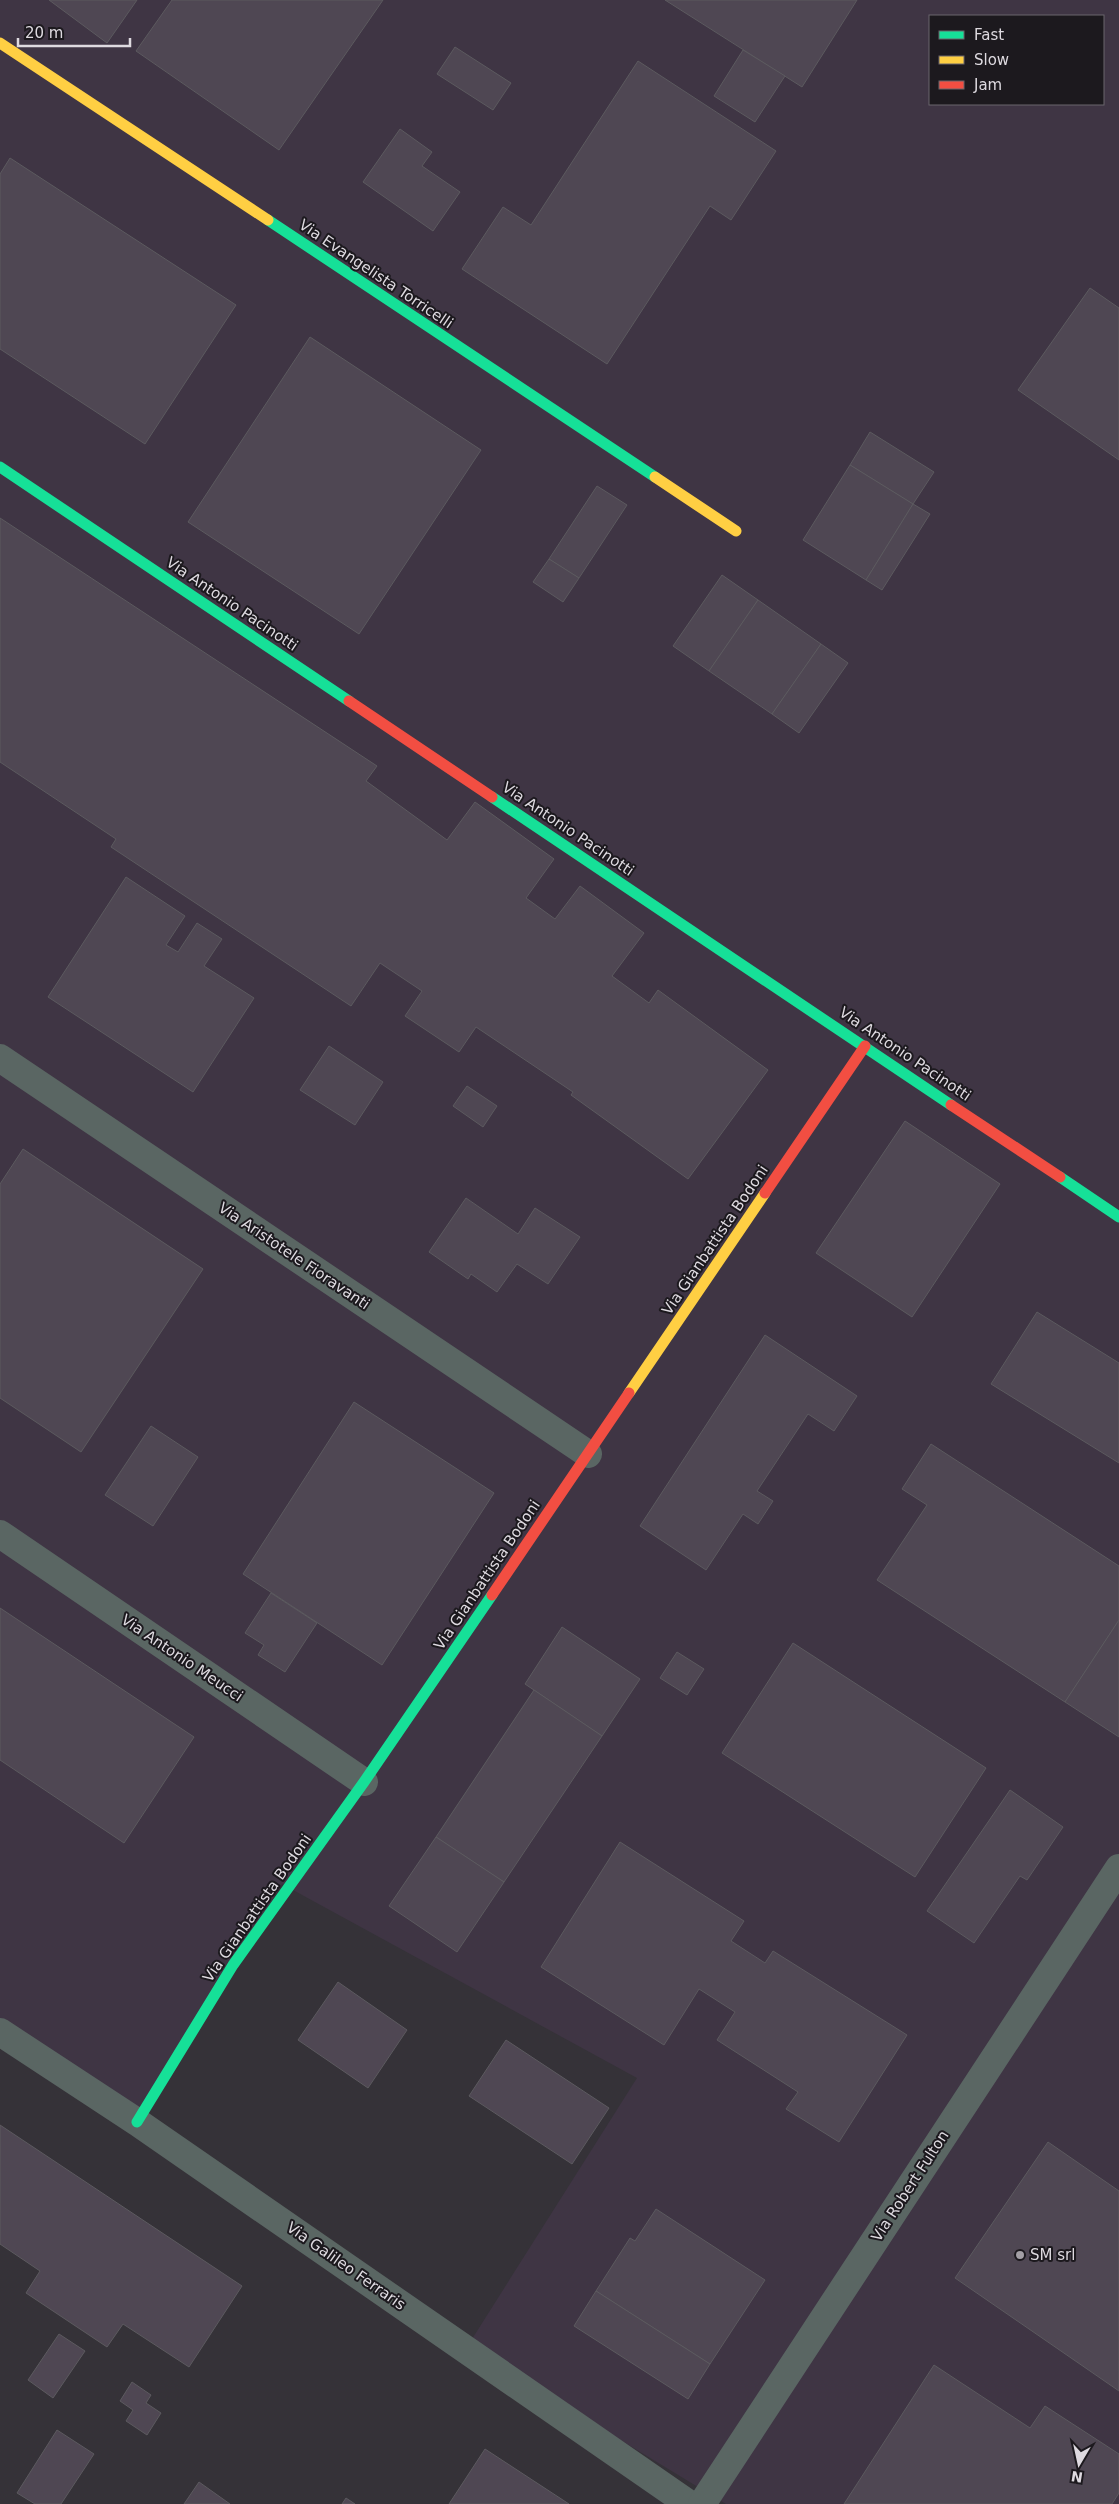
<svg xmlns="http://www.w3.org/2000/svg" width="1119" height="2504" font-family="'DejaVu Sans',sans-serif">
  <style>
    .built { fill: #3f3544; fill-rule: evenodd }
    .building { fill: #4f4753; stroke: #5c5a5f }
    .lines { fill: none; stroke-linecap: round; stroke-linejoin: round }
    .street { stroke: #5a6663; stroke-width: 28 }
    .fast { stroke: #16e098; stroke-width: 11 }
    .slow { stroke: #ffcf43; stroke-width: 11 }
    .jam { stroke: #f24e42; stroke-width: 11 }
    .poi-dot { fill: #a39fa5; stroke: #1c191e; stroke-width: 2 }
    .labels { text-anchor: middle; dominant-baseline: central; stroke-width: 4; stroke-linejoin: round; paint-order: stroke }
    .street-label { font-size: 15px; fill: #dedae0; stroke: #1c191e }
    .poi-label { font-size: 15px; fill: #dedae0; stroke: #1c191e; text-anchor: start }
  </style>
  <rect width="100%" height="100%" fill="#353238"/>
  <!-- built -->
  <path class="built" d="M 0,0 L 1119,0 L 1119,2504 L 726,2504 L 467,2347 L 637,2078 L 282,1884 L 131,2127 L 0,2041 ZM 930,16 L 1103,16 L 1103,104 L 930,104 Z"/>
  <!-- building -->
  <g class="building">
    <path d="M 49,0 L 137,0 L 107,43 Z"/>
    <path d="M 172,0 L 383,0 L 279,150 L 136,51 Z"/>
    <path d="M 665,0 L 857,0 L 802,87 Z"/>
    <path d="M 455,47 L 511,83 L 493,110 L 437,74 Z"/>
    <path d="M 743,50 L 785,76 L 755,122 L 714,96 Z"/>
    <path d="M 638,61 L 776,151 L 731,220 L 710,206 L 607,364 L 462,269 L 503,207 L 531,225 Z"/>
    <path d="M 400,129 L 432,152 L 422,166 L 460,192 L 433,231 L 363,182 Z"/>
    <path d="M 10,158 L 236,305 L 145,444 L 0,349 L 0,174 Z"/>
    <path d="M 1090,288 L 1119,308 L 1119,460 L 1018,390 Z"/>
    <path d="M 310,337 L 481,450 L 359,634 L 188,522 Z"/>
    <path d="M 870,432 L 934,472 L 913,504 L 850,465 Z"/>
    <path d="M 850,465 L 913,504 L 866,580 L 803,540 Z"/>
    <path d="M 597,486 L 627,505 L 579,578 L 549,559 Z"/>
    <path d="M 913,504 L 930,514 L 882,590 L 866,580 Z"/>
    <path d="M 0,518 L 377,766 L 366,781 L 447,840 L 475,802 L 554,859 L 526,898 L 555,919 L 580,886 L 644,933 L 612,976 L 649,1003 L 658,990 L 768,1070 L 688,1179 L 571,1095 L 573,1092 L 476,1027 L 459,1052 L 405,1016 L 422,991 L 380,963 L 351,1006 L 111,847 L 116,839 L 0,762 Z"/>
    <path d="M 549,559 L 579,578 L 563,602 L 533,582 Z"/>
    <path d="M 722,575 L 758,600 L 709,671 L 673,646 Z"/>
    <path d="M 758,600 L 821,644 L 772,714 L 709,671 Z"/>
    <path d="M 821,644 L 848,663 L 799,733 L 772,714 Z"/>
    <path d="M 126,877 L 185,916 L 166,945 L 178,952 L 197,923 L 222,939 L 204,966 L 254,998 L 193,1092 L 48,997 Z"/>
    <path d="M 329,1046 L 383,1082 L 355,1125 L 300,1090 Z"/>
    <path d="M 467,1086 L 497,1106 L 483,1127 L 453,1106 Z"/>
    <path d="M 905,1121 L 1000,1184 L 912,1317 L 816,1253 Z"/>
    <path d="M 23,1149 L 203,1269 L 81,1452 L 0,1398 L 0,1184 Z"/>
    <path d="M 466,1198 L 518,1234 L 535,1208 L 580,1237 L 548,1284 L 517,1264 L 497,1292 L 471,1274 L 468,1279 L 429,1252 Z"/>
    <path d="M 1037,1312 L 1119,1363 L 1119,1463 L 991,1384 Z"/>
    <path d="M 765,1335 L 857,1396 L 834,1431 L 808,1414 L 757,1491 L 773,1501 L 758,1524 L 743,1514 L 706,1570 L 640,1526 Z"/>
    <path d="M 354,1402 L 494,1493 L 382,1665 L 243,1574 Z"/>
    <path d="M 151,1426 L 198,1457 L 153,1526 L 105,1495 Z"/>
    <path d="M 931,1444 L 1119,1566 L 1119,1620 L 1065,1702 L 877,1580 L 927,1505 L 902,1489 Z"/>
    <path d="M 271,1593 L 317,1623 L 285,1672 L 258,1655 L 264,1645 L 245,1633 Z"/>
    <path d="M 0,1608 L 194,1737 L 124,1843 L 0,1760 Z"/>
    <path d="M 1119,1620 L 1119,1737 L 1065,1702 Z"/>
    <path d="M 562,1627 L 640,1679 L 602,1736 L 525,1684 Z"/>
    <path d="M 793,1643 L 986,1768 L 915,1877 L 722,1753 Z"/>
    <path d="M 677,1652 L 704,1669 L 687,1695 L 660,1678 Z"/>
    <path d="M 534,1690 L 602,1736 L 504,1882 L 436,1837 Z"/>
    <path d="M 1010,1790 L 1063,1827 L 1027,1880 L 1020,1876 L 974,1943 L 927,1911 Z"/>
    <path d="M 436,1837 L 504,1882 L 457,1952 L 389,1906 Z"/>
    <path d="M 620,1842 L 744,1921 L 731,1941 L 765,1963 L 773,1951 L 907,2035 L 839,2142 L 786,2109 L 798,2092 L 717,2040 L 735,2012 L 699,1989 L 664,2045 L 541,1967 Z"/>
    <path d="M 338,1982 L 407,2030 L 368,2088 L 298,2040 Z"/>
    <path d="M 506,2040 L 609,2108 L 572,2164 L 469,2096 Z"/>
    <path d="M 0,2125 L 242,2286 L 189,2367 L 123,2324 L 107,2347 L 26,2293 L 40,2271 L 0,2244 Z"/>
    <path d="M 1048,2142 L 1119,2191 L 1119,2391 L 955,2278 Z"/>
    <path d="M 656,2209 L 765,2280 L 710,2364 L 596,2291 L 630,2238 L 635,2241 Z"/>
    <path d="M 596,2291 L 710,2364 L 688,2399 L 574,2326 Z"/>
    <path d="M 59,2334 L 85,2351 L 53,2398 L 28,2380 Z"/>
    <path d="M 934,2365 L 1030,2428 L 1045,2406 L 1119,2454 L 1119,2493 L 1112,2504 L 844,2504 Z"/>
    <path d="M 132,2382 L 151,2395 L 146,2403 L 161,2413 L 147,2435 L 126,2421 L 133,2410 L 120,2401 Z"/>
    <path d="M 57,2430 L 94,2454 L 61,2504 L 35,2504 L 17,2493 Z"/>
    <path d="M 485,2449 L 569,2504 L 449,2504 Z"/>
    <path d="M 199,2482 L 230,2504 L 184,2504 Z"/>
    <path d="M 346,2498 L 355,2504 L 342,2504 Z"/>
  </g>
  <g class="lines">
    <!-- street -->
    <g class="street">
      <path d="M 0,1058 L 588,1454"/>
      <path d="M 0,1534 L 364,1782"/>
      <path d="M 0,2032 L 137,2122 L 689,2504"/>
      <path d="M 702,2504 L 1119,1868"/>
    </g>
    <!-- fast -->
    <g class="fast">
      <path d="M 268,220 L 655,477"/>
      <path d="M 0,467 L 349,701"/>
      <path d="M 492,797 L 951,1105"/>
      <path d="M 1060,1177 L 1119,1217"/>
      <path d="M 137,2122 L 233,1965 L 364,1782 L 492,1595"/>
    </g>
    <!-- slow -->
    <g class="slow">
      <path d="M 0,43 L 268,220"/>
      <path d="M 655,477 L 736,531"/>
      <path d="M 629,1393 L 765,1193"/>
    </g>
    <!-- jam -->
    <g class="jam">
      <path d="M 349,701 L 492,797"/>
      <path d="M 951,1105 L 1060,1177"/>
      <path d="M 765,1193 L 865,1046"/>
      <path d="M 492,1595 L 629,1393"/>
    </g>
  </g>
  <!-- markers -->
  <circle class="poi-dot" cx="1020" cy="2255" r="5"/>
  <g class="labels">
    <!-- street labels -->
    <g class="street-label">
      <text transform="translate(376 274) rotate(34)">Via Evangelista Torricelli</text>
      <text transform="translate(232 604) rotate(34)">Via Antonio Pacinotti</text>
      <text transform="translate(568 829) rotate(34)">Via Antonio Pacinotti</text>
      <text transform="translate(905 1054) rotate(34)">Via Antonio Pacinotti</text>
      <text transform="translate(715 1240) rotate(-56)">Via Gianbattista Bodoni</text>
      <text transform="translate(294 1256) rotate(34)">Via Aristotele Fioravanti</text>
      <text transform="translate(487 1575) rotate(-56)">Via Gianbattista Bodoni</text>
      <text transform="translate(182 1658) rotate(34)">Via Antonio Meucci</text>
      <text transform="translate(257 1908) rotate(-55)">Via Gianbattista Bodoni</text>
      <text transform="translate(910 2186) rotate(-57)">Via Robert Fulton</text>
      <text transform="translate(346 2266) rotate(35)">Via Galileo Ferraris</text>
    </g>
    <!-- poi labels -->
    <g class="poi-label">
      <text x="1030" y="2255">SM srl</text>
    </g>
  </g>
  <!-- legend -->
  <rect x="929" y="15" width="175" height="90" fill="#1c191e" stroke="#6a666c"/>
  <rect x="939" y="31" width="25" height="8" fill="#16e098" stroke="#6a666c"/>
  <text x="974" y="40" font-size="15" fill="#dedae0">Fast</text>
  <rect x="939" y="56" width="25" height="8" fill="#ffcf43" stroke="#6a666c"/>
  <text x="974" y="65" font-size="15" fill="#dedae0">Slow</text>
  <rect x="939" y="81" width="25" height="8" fill="#f24e42" stroke="#6a666c"/>
  <text x="974" y="90" font-size="15" fill="#dedae0">Jam</text>
  <!-- north arrow -->
  <g transform="translate(1079 2464) rotate(189)" stroke="#1c191e" stroke-width="4" paint-order="stroke">
  <path d="M0-4L9 19L0 12L-9 19Z" fill="#dedae0"/>
  <text y="-8" font-size="14" font-weight="bold" text-anchor="middle" fill="#dedae0">N</text>
  </g>
  <!-- scale -->
  <path d="M18 38v8h112v-8" fill="none" stroke="#dedae0" stroke-width="2.5"/>
  <text x="25" y="38" font-size="15" fill="#dedae0" stroke="#1c191e" stroke-width="4" paint-order="stroke">20 m</text>
</svg>
